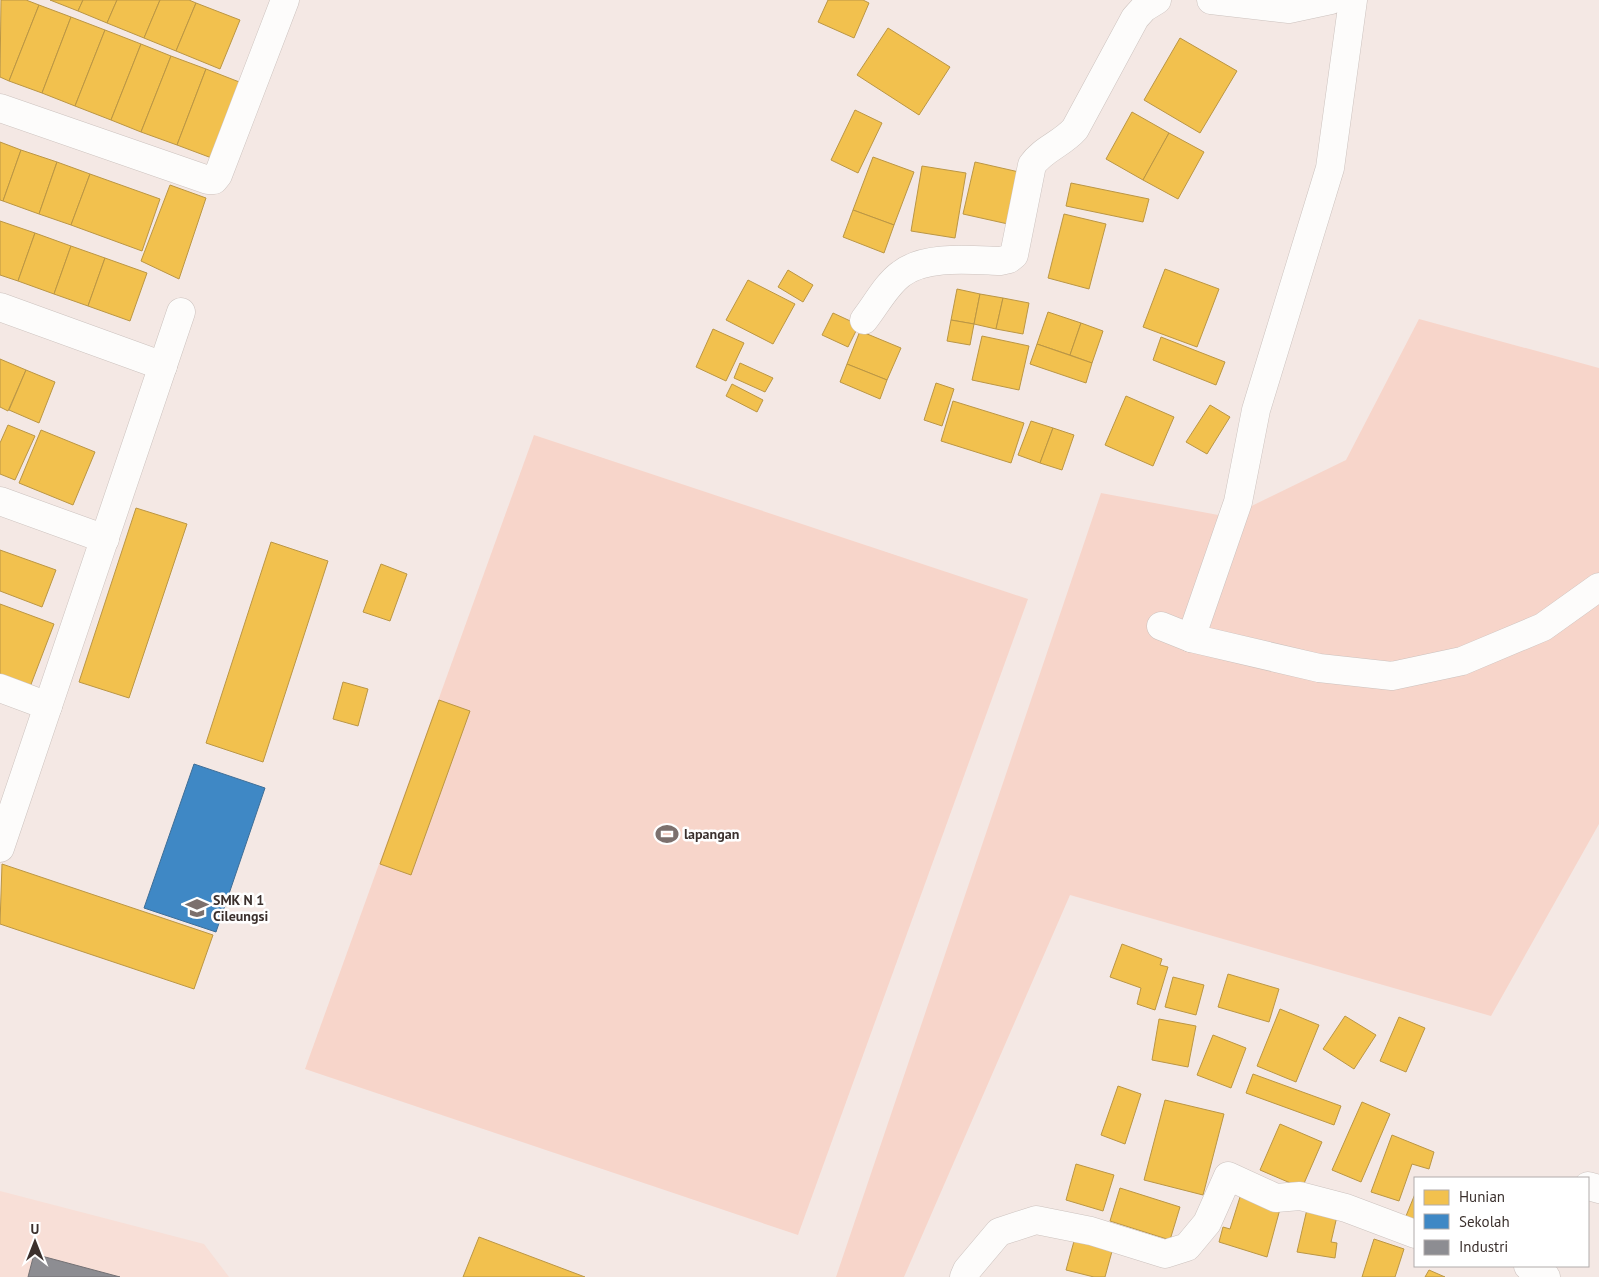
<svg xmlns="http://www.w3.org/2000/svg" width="1599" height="1277" font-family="'PT Sans',sans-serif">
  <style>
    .built { fill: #f8dfd7 }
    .green { fill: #f7d5ca }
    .homes { fill: #f2c14e; stroke: #bb9644 }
    .schools { fill: #3f88c5; stroke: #3e6e97 }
    .industry { fill: #8d8d92; stroke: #747174 }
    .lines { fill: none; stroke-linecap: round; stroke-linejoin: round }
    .minor-casing { stroke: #ccc2be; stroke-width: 29 }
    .minor { stroke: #fdfcfb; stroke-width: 28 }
    .labels { text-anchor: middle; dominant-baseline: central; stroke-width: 5; stroke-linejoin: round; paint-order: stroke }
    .poi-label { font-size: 14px; font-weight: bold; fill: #3b302d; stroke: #fff; text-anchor: start }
  </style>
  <rect width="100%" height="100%" fill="#f4e8e4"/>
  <!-- built -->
  <path class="built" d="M 0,1191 L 204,1244 L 229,1277 L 0,1277 Z"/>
  <!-- green -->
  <g class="green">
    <path d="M 1419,319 L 1599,368 L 1599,824 L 1491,1016 L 1070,895 L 904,1277 L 836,1277 L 1101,493 L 1229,517 L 1346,460 Z"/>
    <path d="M 534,435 L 1028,599 L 798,1235 L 305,1069 Z"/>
  </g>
  <!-- homes -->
  <g class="homes">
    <path d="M 1,0 L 26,0 L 39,5 L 9,81 L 0,77 Z"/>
    <path d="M 50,0 L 83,0 L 78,11 Z"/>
    <path d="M 83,0 L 117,0 L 107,23 L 78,11 Z"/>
    <path d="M 117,0 L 160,0 L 144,38 L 107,23 Z"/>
    <path d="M 160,0 L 189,0 L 196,3 L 176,51 L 144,38 Z"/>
    <path d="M 828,0 L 863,0 L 869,3 L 854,38 L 818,22 Z"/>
    <path d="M 196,3 L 240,20 L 220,69 L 176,51 Z"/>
    <path d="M 39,5 L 71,17 L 42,93 L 9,81 Z"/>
    <path d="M 71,17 L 105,30 L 75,106 L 42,93 Z"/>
    <path d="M 888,28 L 950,67 L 919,115 L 857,75 Z"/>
    <path d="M 105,30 L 141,44 L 111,120 L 75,106 Z"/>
    <path d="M 1180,38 L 1237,71 L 1200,133 L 1144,100 Z"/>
    <path d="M 141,44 L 171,56 L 141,132 L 111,120 Z"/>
    <path d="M 171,56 L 206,69 L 177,145 L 141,132 Z"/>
    <path d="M 206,69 L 247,85 L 217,160 L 177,145 Z"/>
    <path d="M 855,110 L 882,123 L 858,173 L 831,160 Z"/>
    <path d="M 1132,112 L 1169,133 L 1143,180 L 1106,159 Z"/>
    <path d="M 1169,133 L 1204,152 L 1178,199 L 1143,180 Z"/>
    <path d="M 0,142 L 21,150 L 3,201 L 0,200 Z"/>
    <path d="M 21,150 L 57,162 L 39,214 L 3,201 Z"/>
    <path d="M 873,157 L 914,172 L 894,225 L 853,210 Z"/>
    <path d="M 57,162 L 90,174 L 71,225 L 39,214 Z"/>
    <path d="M 975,162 L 1019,172 L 1008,224 L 963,214 Z"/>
    <path d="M 922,166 L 966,173 L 955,238 L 911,231 Z"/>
    <path d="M 90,174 L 160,199 L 142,251 L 71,225 Z"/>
    <path d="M 1071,183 L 1149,199 L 1143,222 L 1066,206 Z"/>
    <path d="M 170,185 L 206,198 L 179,279 L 141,261 Z"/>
    <path d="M 853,210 L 894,225 L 884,253 L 843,237 Z"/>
    <path d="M 1064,214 L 1106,224 L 1089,289 L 1048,278 Z"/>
    <path d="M 0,221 L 35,233 L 18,281 L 0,275 Z"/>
    <path d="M 35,233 L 71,246 L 54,294 L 18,281 Z"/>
    <path d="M 71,246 L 105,258 L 88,306 L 54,294 Z"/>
    <path d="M 105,258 L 147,273 L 130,321 L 88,306 Z"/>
    <path d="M 1165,269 L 1219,289 L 1197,347 L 1143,327 Z"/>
    <path d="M 788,270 L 813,285 L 803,302 L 778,287 Z"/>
    <path d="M 748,280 L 795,304 L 773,344 L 726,320 Z"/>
    <path d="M 957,289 L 980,294 L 974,324 L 951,320 Z"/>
    <path d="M 980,294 L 1003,298 L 996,329 L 974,324 Z"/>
    <path d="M 1003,298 L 1029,303 L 1023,334 L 996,329 Z"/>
    <path d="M 1048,312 L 1081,323 L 1070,355 L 1037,344 Z"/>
    <path d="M 833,313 L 859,325 L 848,347 L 822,335 Z"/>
    <path d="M 951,320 L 974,324 L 970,345 L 947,341 Z"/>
    <path d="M 1081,323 L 1103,331 L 1092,363 L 1070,355 Z"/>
    <path d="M 713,329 L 744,343 L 726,381 L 696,367 Z"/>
    <path d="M 860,331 L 901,348 L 887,380 L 847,364 Z"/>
    <path d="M 982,336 L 1029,346 L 1019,390 L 972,380 Z"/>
    <path d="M 1161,337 L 1225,362 L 1216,385 L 1153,360 Z"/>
    <path d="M 1037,344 L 1092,363 L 1086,383 L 1030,364 Z"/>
    <path d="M 0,359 L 26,370 L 8,411 L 0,407 Z"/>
    <path d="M 740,363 L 773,378 L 765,392 L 734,378 Z"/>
    <path d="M 847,364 L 887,380 L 880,399 L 840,382 Z"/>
    <path d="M 26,370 L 55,382 L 39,423 L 9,410 Z"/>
    <path d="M 936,383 L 954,389 L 942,426 L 924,420 Z"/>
    <path d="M 732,384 L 763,400 L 757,412 L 726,396 Z"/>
    <path d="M 1126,396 L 1174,417 L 1153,466 L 1105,445 Z"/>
    <path d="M 953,401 L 1024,423 L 1011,463 L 941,441 Z"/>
    <path d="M 1210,405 L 1230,417 L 1207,454 L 1186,442 Z"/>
    <path d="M 1031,421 L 1053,428 L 1040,463 L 1018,455 Z"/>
    <path d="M 8,425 L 35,436 L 15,480 L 0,474 L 0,443 Z"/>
    <path d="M 1053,428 L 1074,435 L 1062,470 L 1040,463 Z"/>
    <path d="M 41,430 L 95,452 L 73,505 L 19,483 Z"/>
    <path d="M 136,508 L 187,524 L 129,698 L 79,682 Z"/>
    <path d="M 271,542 L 328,561 L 263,762 L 206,743 Z"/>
    <path d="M 0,550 L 56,570 L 42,607 L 0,591 Z"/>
    <path d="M 381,564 L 407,574 L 390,621 L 363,612 Z"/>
    <path d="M 0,604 L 54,624 L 30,687 L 0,676 Z"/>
    <path d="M 343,682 L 368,689 L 358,726 L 333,719 Z"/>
    <path d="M 439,700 L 470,711 L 411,875 L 380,864 Z"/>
    <path d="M 2,864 L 213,935 L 194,989 L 0,924 Z"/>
    <path d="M 1122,944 L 1162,959 L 1160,965 L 1168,967 L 1155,1010 L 1137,1004 L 1141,988 L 1110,977 Z"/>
    <path d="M 1228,974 L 1279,989 L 1269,1022 L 1218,1007 Z"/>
    <path d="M 1173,977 L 1204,985 L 1196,1015 L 1165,1007 Z"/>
    <path d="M 1280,1009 L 1319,1025 L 1296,1082 L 1257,1066 Z"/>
    <path d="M 1345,1016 L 1376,1035 L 1354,1069 L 1323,1049 Z"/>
    <path d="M 1399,1017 L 1425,1028 L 1406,1072 L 1380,1061 Z"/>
    <path d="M 1159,1019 L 1196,1026 L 1188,1067 L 1152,1060 Z"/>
    <path d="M 1213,1035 L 1246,1048 L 1231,1088 L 1197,1075 Z"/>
    <path d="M 1253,1074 L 1341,1106 L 1334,1125 L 1246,1093 Z"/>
    <path d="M 1118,1086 L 1141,1094 L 1125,1144 L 1101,1135 Z"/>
    <path d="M 1165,1100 L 1224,1114 L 1203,1195 L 1144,1180 Z"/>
    <path d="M 1362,1102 L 1390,1114 L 1361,1182 L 1332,1170 Z"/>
    <path d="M 1280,1124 L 1322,1142 L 1302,1188 L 1260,1170 Z"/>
    <path d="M 1392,1135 L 1434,1152 L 1429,1169 L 1412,1164 L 1399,1201 L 1371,1192 Z"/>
    <path d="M 1076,1164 L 1114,1175 L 1103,1211 L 1066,1200 Z"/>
    <path d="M 1120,1188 L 1180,1207 L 1170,1240 L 1110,1221 Z"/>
    <path d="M 1415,1194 L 1415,1221 L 1406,1216 Z"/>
    <path d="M 1240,1197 L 1280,1209 L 1267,1257 L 1219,1242 L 1223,1227 L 1230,1229 Z"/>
    <path d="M 1308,1205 L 1338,1212 L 1331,1242 L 1337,1243 L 1335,1258 L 1297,1252 Z"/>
    <path d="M 1076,1234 L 1114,1244 L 1105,1277 L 1094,1277 L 1066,1270 Z"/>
    <path d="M 479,1237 L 585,1277 L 463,1277 Z"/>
    <path d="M 1374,1239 L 1404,1249 L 1395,1277 L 1362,1277 Z"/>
    <path d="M 1429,1270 L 1445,1277 L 1425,1277 Z"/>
  </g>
  <!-- schools -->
  <path class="schools" d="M 194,764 L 265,788 L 216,932 L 144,908 Z"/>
  <!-- industry -->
  <path class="industry" d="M 34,1254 L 120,1277 L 28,1277 Z"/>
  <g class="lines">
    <defs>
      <g id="minor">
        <path d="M 1211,0 L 1289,9 L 1331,0"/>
        <path d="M 0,108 L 208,180 L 214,180 L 218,175 L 285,0"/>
        <path d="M 0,307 L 163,366"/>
        <path d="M 864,320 C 876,305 886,285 901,274 C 925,255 971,260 1000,261 L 1009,259 L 1014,255 L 1032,165 C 1043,149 1062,144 1075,129 L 1135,18 L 1144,8 L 1157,0"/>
        <path d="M 0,501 L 105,539"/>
        <path d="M 1161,626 L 1191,638 L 1319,668 L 1392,676 L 1462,661 L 1543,627 L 1599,587"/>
        <path d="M 1191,638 L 1238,502 L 1256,410 L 1330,168 L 1353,0"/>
        <path d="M 0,688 L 48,706"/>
        <path d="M 0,848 L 181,312"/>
        <path d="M 1588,1186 L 1599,1189"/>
        <path d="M 1528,1266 L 1546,1277"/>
        <path d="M 964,1277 L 967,1270 L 999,1232 L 1036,1220 L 1091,1231 L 1165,1254 L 1187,1247 L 1207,1223 L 1228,1176 L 1276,1198 L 1300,1196 L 1346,1208 L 1415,1234"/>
      </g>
    </defs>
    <!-- minor casing -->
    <use href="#minor" class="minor-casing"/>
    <!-- minor -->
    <use href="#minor" class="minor"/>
  </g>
  <!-- icons -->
  <defs>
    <symbol id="stadium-bare" viewBox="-9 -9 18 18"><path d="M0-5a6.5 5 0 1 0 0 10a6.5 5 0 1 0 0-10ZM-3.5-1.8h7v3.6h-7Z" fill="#7c706d" stroke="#fff" stroke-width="2.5" paint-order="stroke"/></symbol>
    <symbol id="school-bare" viewBox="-9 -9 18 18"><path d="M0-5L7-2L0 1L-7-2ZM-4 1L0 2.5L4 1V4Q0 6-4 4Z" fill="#7c706d" stroke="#fff" stroke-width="2.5" paint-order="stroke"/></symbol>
  </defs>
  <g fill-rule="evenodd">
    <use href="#stadium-bare" x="651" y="818" width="32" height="32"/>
    <use href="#school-bare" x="181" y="892" width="32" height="32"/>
  </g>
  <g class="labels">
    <!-- poi labels -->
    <g class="poi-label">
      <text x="684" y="834">lapangan</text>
      <text x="213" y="900">SMK N 1<tspan x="213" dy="16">Cileungsi</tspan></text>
    </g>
  </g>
  <!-- legend -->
  <rect x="1414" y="1177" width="175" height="90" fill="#ffffff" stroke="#b1acab"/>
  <rect x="1424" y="1190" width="25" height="15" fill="#f2c14e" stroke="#b1acab"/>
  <text x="1459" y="1202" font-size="15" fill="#3b302d">Hunian</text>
  <rect x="1424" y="1214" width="25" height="15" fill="#3f88c5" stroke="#b1acab"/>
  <text x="1459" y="1227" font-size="15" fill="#3b302d">Sekolah</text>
  <rect x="1424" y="1240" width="25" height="15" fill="#8d8d92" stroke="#b1acab"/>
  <text x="1459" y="1252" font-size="15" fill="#3b302d">Industri</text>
  <!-- north arrow -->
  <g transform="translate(35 1242)" stroke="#ffffff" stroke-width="4" paint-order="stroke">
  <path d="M0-4L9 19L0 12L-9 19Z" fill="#3b302d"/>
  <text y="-8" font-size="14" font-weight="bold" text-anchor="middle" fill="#3b302d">U</text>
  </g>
</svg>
